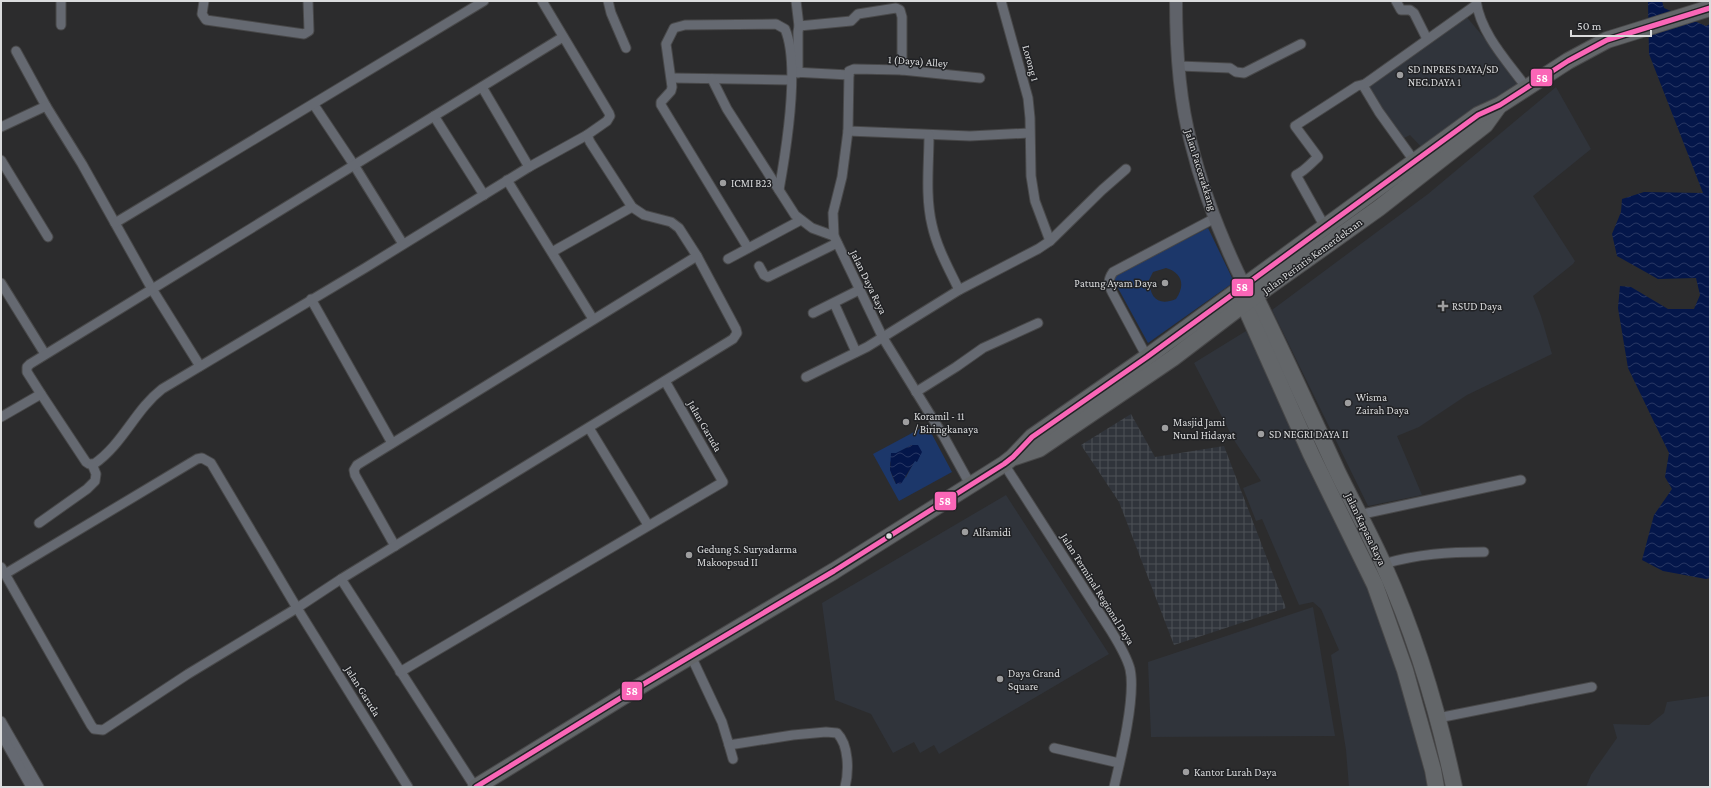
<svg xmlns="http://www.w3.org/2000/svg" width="1711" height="788" font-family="'Crimson Pro',serif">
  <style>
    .built { fill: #30343b }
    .industrial { fill: url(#industrial-grid) }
    .green { fill: #1c376a; fill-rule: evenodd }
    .water { fill: url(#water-waves) }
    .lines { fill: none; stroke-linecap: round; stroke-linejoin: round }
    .street-casing { stroke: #484849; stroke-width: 11 }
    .secondary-casing { stroke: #484849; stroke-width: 14 }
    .highway-casing { stroke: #484849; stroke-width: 18 }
    .street { stroke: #656971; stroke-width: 9 }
    .secondary { stroke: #5f6269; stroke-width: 12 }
    .highway { stroke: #636669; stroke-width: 16 }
    .bus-1-casing { stroke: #212225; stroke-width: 8 }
    .bus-1 { stroke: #fa66b7; stroke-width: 5 }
    .poi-dot { fill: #9e9e9f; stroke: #212225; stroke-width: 1.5 }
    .bus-dot { fill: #dbdcdd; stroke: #212225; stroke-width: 1.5 }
    .labels { text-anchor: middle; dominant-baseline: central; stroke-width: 3; stroke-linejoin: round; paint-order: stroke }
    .street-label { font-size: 11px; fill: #dbdcdd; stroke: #212225 }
    .poi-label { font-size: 11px; fill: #dbdcdd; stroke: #212225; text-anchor: start }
    .line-badge { stroke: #212225; stroke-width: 1.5 }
    .badge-label { font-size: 11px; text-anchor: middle; font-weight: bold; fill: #fff }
  </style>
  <defs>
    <pattern id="industrial-grid" width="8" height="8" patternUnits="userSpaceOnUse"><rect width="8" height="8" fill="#30343b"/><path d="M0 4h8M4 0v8" fill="none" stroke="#4d5157"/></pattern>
    <pattern id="water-waves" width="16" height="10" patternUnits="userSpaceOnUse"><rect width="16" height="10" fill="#04164a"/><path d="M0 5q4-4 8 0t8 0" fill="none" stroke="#283764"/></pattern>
  </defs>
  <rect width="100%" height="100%" fill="#2c2c2d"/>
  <!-- built -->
  <g class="built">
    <path d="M 1465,15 L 1521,82 L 1428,154 L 1410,135 L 1400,140 L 1361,90 Z"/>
    <path d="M 1556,87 L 1591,149 L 1533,196 L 1575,261 L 1573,264 L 1533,296 L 1541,316 L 1552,354 L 1467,395 L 1419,427 L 1397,436 L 1422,495 L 1368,506 L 1272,310 L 1428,194 Z"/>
    <path d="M 1246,331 L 1355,553 L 1399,675 L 1428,787 L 1349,787 L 1346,750 L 1331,655 L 1339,650 L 1321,609 L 1313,602 L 1299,605 L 1262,519 L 1256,521 L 1243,488 L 1261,481 L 1234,440 L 1194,363 Z"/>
    <path d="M 1006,495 L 1109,654 L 939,754 L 934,745 L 920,753 L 914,742 L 893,753 L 871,714 L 835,700 L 822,603 Z"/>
    <path d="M 1313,607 L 1335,736 L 1151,737 L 1148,662 Z"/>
    <path d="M 1710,696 L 1710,787 L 1586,787 L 1591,775 L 1617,738 L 1613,724 L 1649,725 L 1664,713 L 1667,702 Z"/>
  </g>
  <!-- industrial -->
  <path class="industrial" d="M 1131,414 L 1155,457 L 1224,446 L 1286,608 L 1174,645 L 1119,502 L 1081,445 Z"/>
  <!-- green -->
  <g class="green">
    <path d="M 1208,228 L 1234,282 L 1148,343 L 1112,277 ZM 1166,268 C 1183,273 1185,286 1176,299 C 1159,306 1150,299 1149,280 L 1153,272 Z"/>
    <path d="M 927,425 L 952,472 L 899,501 L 873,454 ZM 912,445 L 917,462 L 915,460 L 906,477 L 896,484 C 884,460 891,456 912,445 Z"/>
  </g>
  <!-- water -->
  <g class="water">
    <path d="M 1648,1 L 1662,1 L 1664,8 L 1706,26 L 1710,24 L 1710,578 L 1706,579 L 1663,571 L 1642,560 L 1654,515 L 1672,489 L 1665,477 L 1669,453 L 1628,368 L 1618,308 L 1620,286 L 1631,287 L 1668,309 L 1694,309 L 1700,295 L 1696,278 L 1658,279 L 1617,256 L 1612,234 L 1621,212 L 1622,199 L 1644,192 L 1703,193 L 1649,54 Z"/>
    <path d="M 912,445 L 918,445 L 922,452 L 917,462 L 915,461 L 901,484 L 896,484 L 890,470 L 891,453 L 896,453 Z"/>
  </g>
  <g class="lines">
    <defs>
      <g id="street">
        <path d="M 61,1 L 61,25"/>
        <path d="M 204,1 L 202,14 L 206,20 L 304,34 L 309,31 L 308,1"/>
        <path d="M 608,1 L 611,13 L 626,48"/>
        <path d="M 796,1 L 799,26 L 798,32 L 798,73"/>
        <path d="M 1001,1 L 1028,98 L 1030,118 L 1031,176 L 1035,201 L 1050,241"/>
        <path d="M 1396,1 L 1401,10 L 1410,10 L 1414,13 L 1427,39"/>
        <path d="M 1476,1 C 1481,34 1507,61 1526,87"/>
        <path d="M 799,26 L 851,21 L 858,14 L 896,8 L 900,10 L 902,17 L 902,70"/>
        <path d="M 16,51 L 46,106 L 82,164 L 152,289 L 200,366"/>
        <path d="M 1179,66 L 1230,68 L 1236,72 L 1244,73 L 1301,44"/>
        <path d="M 793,72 L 849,75"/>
        <path d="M 672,78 L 791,80"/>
        <path d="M 712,79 L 727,109 L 795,215 L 812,228 L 834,236"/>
        <path d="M 482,87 L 529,167"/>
        <path d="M 314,105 L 354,165 L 403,244"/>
        <path d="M 434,116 L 484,195"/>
        <path d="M 1,127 L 46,106"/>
        <path d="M 848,131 L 970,136 L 1029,133"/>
        <path d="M 929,135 C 929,164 925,196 932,225 C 937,248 949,269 959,290"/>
        <path d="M 1,160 L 48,237"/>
        <path d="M 1415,162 L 1379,112 L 1364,87 L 1365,84 L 1476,5"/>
        <path d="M 507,180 L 593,319"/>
        <path d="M 115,223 L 484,1"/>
        <path d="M 1325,227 L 1296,175 C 1306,170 1310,164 1318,157 L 1295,126 L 1357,86 L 1365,84"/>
        <path d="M 748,248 L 661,105 L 661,102 L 671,91 L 672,87 L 666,44 L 674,28 L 685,25 L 776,24 L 785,29 C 800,64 786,151 779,190"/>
        <path d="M 552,252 L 632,207"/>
        <path d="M 728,259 L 801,220"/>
        <path d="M 759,266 L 764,275 L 768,277 L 837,243"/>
        <path d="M 1,283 L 45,354"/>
        <path d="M 311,299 L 392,443"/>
        <path d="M 834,303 L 856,352"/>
        <path d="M 813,313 L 859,290"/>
        <path d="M 1147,357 L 1112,292 C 1108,284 1108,279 1113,272 L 1215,218"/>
        <path d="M 806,377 L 867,347 L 959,290 L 1038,249 L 1050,241 L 1102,190 L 1126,169"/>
        <path d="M 916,392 L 956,367 L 983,348 L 1038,323"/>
        <path d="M 41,394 L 86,462 L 89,464 L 94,464 C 123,444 135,410 162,389 L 365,268 L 529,167 L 587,135"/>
        <path d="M 1,417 L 41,394 L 27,372 L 27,367 L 30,364 L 563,37"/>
        <path d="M 589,428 L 648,525"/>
        <path d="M 1004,464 L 1108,626 C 1116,639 1126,654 1130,669 C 1136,696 1121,758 1114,787"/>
        <path d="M 971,486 L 944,437 L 883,338 L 834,236 L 833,213 L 842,177 L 848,131 L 849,71 L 854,69 L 902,70 L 980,78"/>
        <path d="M 1358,515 L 1521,480"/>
        <path d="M 39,523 L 87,489 L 95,481 L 96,474 L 92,464"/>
        <path d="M 395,546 L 355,475 L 354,470 L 357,465 L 697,256"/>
        <path d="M 1383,564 C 1418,554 1448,552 1484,552"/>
        <path d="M 1,567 L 91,725 L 94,729 L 103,730 L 188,674 L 297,608 L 341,579 L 733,339 L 737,333 L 736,329 L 697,256 L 679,228 L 671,222 L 644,215 L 632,207 L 590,142 L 587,135 L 607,121 L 610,116 L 609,113 L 542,1"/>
        <path d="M 5,574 L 197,459 L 202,458 L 211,463 L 297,608 L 408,787"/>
        <path d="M 341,579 L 475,787"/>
        <path d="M 691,656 L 722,722 L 729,745 L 793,735 L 826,732 L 837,733 C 849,745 849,771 845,787"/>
        <path d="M 400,672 L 723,482 L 665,381"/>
        <path d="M 1438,718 L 1592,687"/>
        <path d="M 1,721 L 39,787"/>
        <path d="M 1,734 L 31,787"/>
        <path d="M 729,745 L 733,759"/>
        <path d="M 1054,748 L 1119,763"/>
      </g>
      <path id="secondary" d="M 1176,1 C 1176,46 1179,99 1191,143 C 1203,192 1222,240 1244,285"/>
      <g id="highway">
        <path d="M 1251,288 C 1281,348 1309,410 1337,471 C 1352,502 1370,534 1384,566 C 1416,637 1438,711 1454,787"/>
        <path d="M 1240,295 L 1311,454 L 1375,585 L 1405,670 L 1433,770 L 1436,787"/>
        <path d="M 1015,457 L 1039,449 L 1173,358 L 1244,304 L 1379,208 L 1485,125 L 1498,107"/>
        <path d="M 476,787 L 632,691 L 834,571 L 1004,464 L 1013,457 L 1032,437 L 1147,357 L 1478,115 L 1500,105 L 1568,61 L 1607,40 L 1710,8"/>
      </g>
    </defs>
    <!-- street casing -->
    <use href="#street" class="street-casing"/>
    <!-- secondary casing -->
    <use href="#secondary" class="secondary-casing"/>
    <!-- highway casing -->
    <use href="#highway" class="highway-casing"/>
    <!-- street -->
    <use href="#street" class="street"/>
    <!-- secondary -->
    <use href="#secondary" class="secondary"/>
    <!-- highway -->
    <use href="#highway" class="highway"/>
    <defs>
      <path id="bus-1" d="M 476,787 L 632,691 L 834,571 L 1004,464 L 1013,457 L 1032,437 L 1147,357 L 1478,115 L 1500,105 L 1568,61 L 1607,40 L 1710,8"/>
    </defs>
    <!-- bus-1 casing -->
    <use href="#bus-1" class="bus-1-casing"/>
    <!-- bus-1 -->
    <use href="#bus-1" class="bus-1"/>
  </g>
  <!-- markers -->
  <g class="poi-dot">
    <circle cx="1400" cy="75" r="4"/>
    <circle cx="723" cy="183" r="4"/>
    <circle cx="1165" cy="283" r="4"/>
    <path d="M1441 300h4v4h4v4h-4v4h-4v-4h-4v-4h4z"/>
    <circle cx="1348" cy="403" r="4"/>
    <circle cx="906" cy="422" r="4"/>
    <circle cx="1165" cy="428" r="4"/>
    <circle cx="1261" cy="434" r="4"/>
    <circle cx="965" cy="532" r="4"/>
    <circle cx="689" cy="555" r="4"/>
    <circle cx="1000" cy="679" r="4"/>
    <circle cx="1186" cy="772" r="4"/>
  </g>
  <circle class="bus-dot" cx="889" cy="536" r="3.5"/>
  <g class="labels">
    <!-- street labels -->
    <g class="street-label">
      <text transform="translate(918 61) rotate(4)">1 (Daya) Alley</text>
      <text transform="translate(1031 63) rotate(75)">Lorong 1</text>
      <text transform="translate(1201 170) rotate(73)">Jalan Paccerakkang</text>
      <text transform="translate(1312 256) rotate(-36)">Jalan Perintis Kemerdekaan</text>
      <text transform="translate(869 282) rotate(64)">Jalan Daya Raya</text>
      <text transform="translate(705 426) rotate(60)">Jalan Garuda</text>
      <text transform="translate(1366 529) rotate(64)">Jalan Kapasa Raya</text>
      <text transform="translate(1098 589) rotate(58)">Jalan Terminal Regional Daya</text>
      <text transform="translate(363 691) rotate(58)">Jalan Garuda</text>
    </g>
    <!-- poi labels -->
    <g class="poi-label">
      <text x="1408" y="69">SD INPRES DAYA/SD<tspan x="1408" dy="13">NEG.DAYA 1</tspan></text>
      <text x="731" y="183">ICMI B23</text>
      <text x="1157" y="283" text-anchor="end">Patung Ayam Daya</text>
      <text x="1452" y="306">RSUD Daya</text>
      <text x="1356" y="397">Wisma<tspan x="1356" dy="13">Zairah Daya</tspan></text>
      <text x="914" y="416">Koramil - 11<tspan x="914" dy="13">/ Biringkanaya</tspan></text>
      <text x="1173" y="422">Masjid Jami<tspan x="1173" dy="13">Nurul Hidayat</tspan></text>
      <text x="1269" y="434">SD NEGRI DAYA II</text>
      <text x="973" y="532">Alfamidi</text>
      <text x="697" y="549">Gedung S. Suryadarma<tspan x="697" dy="13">Makoopsud II</tspan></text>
      <text x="1008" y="673">Daya Grand<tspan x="1008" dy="13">Square</tspan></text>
      <text x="1194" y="772">Kantor Lurah Daya</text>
    </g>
  </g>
  <g class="line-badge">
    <rect x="1530" y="68" width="23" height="19" rx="4" fill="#fa66b7"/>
    <rect x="1231" y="278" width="23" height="19" rx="4" fill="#fa66b7"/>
    <rect x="934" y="491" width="23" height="20" rx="4" fill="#fa66b7"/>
    <rect x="621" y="681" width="22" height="20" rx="4" fill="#fa66b7"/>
  </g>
  <g class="badge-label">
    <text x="1542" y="82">58</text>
    <text x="1242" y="291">58</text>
    <text x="945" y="505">58</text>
    <text x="632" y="695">58</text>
  </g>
  <!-- border -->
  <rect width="1711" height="788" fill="none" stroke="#dbdcdd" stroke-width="4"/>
  <!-- scale -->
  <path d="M1571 30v6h80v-6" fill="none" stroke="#dbdcdd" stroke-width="2"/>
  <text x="1577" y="30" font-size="12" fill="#dbdcdd" stroke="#212225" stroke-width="3" paint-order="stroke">50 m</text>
</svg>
